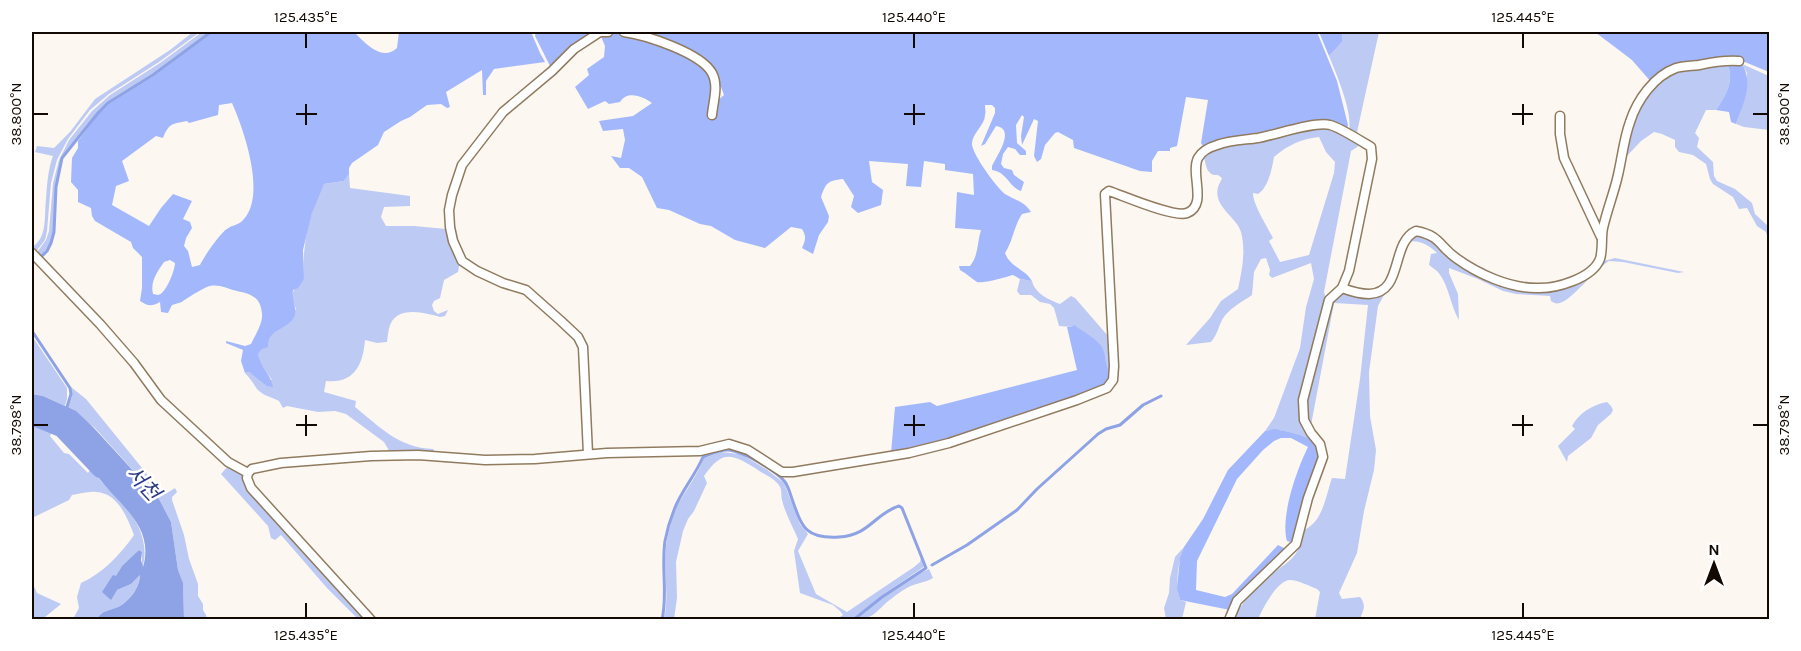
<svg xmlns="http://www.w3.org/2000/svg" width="1801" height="651" font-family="Karla,'Noto Sans KR',sans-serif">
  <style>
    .green { fill: #bdcaf3; fill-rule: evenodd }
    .forest { fill: #a2b7fc; fill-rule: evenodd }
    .water { fill: #8ea3e6 }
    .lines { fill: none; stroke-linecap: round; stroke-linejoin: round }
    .stream { stroke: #8ea3e6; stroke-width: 3 }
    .river { stroke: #8ea3e6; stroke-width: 16 }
    .minor-casing { stroke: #907b5f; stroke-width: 11 }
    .minor { stroke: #fff; stroke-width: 8 }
    .ticks { fill: none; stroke: #120a02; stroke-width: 2 }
    .labels { text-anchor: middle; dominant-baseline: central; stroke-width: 5; stroke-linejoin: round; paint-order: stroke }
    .water-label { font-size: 21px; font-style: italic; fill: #2a3987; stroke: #fff }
    .neatline { fill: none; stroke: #120a02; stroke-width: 2 }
    .ticks-label { font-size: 15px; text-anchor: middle; fill: #120a02 }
  </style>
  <rect width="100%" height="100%" fill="#fcf7f1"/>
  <!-- green -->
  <g class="green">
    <path d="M 193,32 L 200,32 L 159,62 L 109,94 L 90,110 L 68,139 L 57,160 L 51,183 L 47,231 L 45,240 L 34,254 L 32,247 C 48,238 44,215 46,199 C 47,185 48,169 53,156 L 35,152 L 37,146 L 54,148 L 70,132 L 95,99 L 170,50 Z"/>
    <path d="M 202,32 L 210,32 L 153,74 L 108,103 L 98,112 L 62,158 L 56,187 L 53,232 L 51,242 L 41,257 L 35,255 L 46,240 L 49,231 L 53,183 L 59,160 L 69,140 L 92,111 L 110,95 L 160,63 Z"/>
    <path d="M 1342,32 L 1379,32 L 1357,132 L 1363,139 L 1349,132 C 1353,113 1337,75 1329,56 L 1342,42 Z"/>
    <path d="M 1726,62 C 1736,78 1726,96 1716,110 L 1706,110 L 1695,133 L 1699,138 L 1697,147 L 1713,162 L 1714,176 L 1717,181 L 1735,189 L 1752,203 L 1755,214 L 1769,227 L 1769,242 L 1766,232 L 1757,226 L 1747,208 L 1739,209 L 1733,197 L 1713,184 L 1710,179 L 1706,164 L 1693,155 L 1679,152 L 1675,147 L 1675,140 L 1662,134 L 1654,132 L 1641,141 L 1625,158 L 1632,122 L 1638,110 L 1654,86 L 1676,71 Z"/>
    <path d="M 1742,64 L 1769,76 L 1769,130 L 1744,127 L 1736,124 L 1746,93 L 1747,73 Z"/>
    <path d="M 1318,127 L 1329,128 L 1360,145 L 1351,151 L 1324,292 L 1326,299 L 1300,396 L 1314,441 C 1298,435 1282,427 1265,431 L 1274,418 L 1300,348 L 1306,307 L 1314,279 L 1311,263 L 1272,278 L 1269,275 L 1270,270 L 1266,258 L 1261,259 L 1254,272 L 1252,295 C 1242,302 1228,309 1222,320 C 1218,328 1217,335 1211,342 L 1186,345 L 1210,318 L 1221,301 L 1238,289 C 1242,270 1246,252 1241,232 C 1236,216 1213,207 1218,187 C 1219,184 1221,181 1222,178 L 1218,175 C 1207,176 1206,166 1204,157 L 1213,148 ZM 1319,137 L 1326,152 L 1335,162 L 1334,173 L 1309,255 L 1280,262 L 1269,241 L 1273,238 C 1267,226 1253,205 1253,193 L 1258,194 C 1268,188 1272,169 1274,157 C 1288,145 1301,139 1319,137 Z"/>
    <path d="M 349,174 L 350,188 L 410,196 L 410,206 L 384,207 L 381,217 L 386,226 L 414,226 L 446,229 L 463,264 L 459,266 L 458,272 L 444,280 L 440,298 L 434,301 L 432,305 L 434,311 L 438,314 L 448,310 L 445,316 L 440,317 C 425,313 400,306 391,323 C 388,329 388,336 387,342 L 377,343 L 365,340 C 363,365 354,384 326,381 L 324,392 L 356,401 L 355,407 C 380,427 399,448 433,449 L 437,455 L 391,454 L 384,442 L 346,414 L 335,411 L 318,412 L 287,406 L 283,408 L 279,401 C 271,397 262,395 257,389 C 253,383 250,378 245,373 L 249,372 L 258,378 L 272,380 L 259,361 L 258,354 L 271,335 L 279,329 L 296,309 C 290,292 291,292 304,279 C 301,252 310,207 324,184 L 344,181 Z"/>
    <path d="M 1418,235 L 1422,235 L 1436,243 L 1441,250 L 1452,261 L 1493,282 L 1553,291 L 1604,261 L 1615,258 L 1684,272 L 1678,273 L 1623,262 L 1609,261 C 1595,269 1572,300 1560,303 C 1556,304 1554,303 1551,301 L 1550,296 L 1516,294 L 1503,291 L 1478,279 L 1449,268 L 1449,273 L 1458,294 L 1459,320 C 1450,305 1449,284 1437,271 C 1434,269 1432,267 1429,265 L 1431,254 L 1437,253 C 1429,245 1416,238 1406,243 Z"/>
    <path d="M 1020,279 L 1032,281 C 1035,294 1050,300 1060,304 L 1071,296 L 1075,298 L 1108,336 L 1111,375 L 1106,368 L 1105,357 L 1072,327 L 1059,326 L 1054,308 L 1050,304 L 1040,302 L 1031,295 L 1020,295 L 1017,291 Z"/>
    <path d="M 1340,292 L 1384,295 L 1378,306 L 1369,372 L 1370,416 L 1376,450 L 1374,470 L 1364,511 L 1357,553 L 1339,593 L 1342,599 L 1360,597 C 1367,606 1363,610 1360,619 L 1315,619 L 1320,592 L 1317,589 C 1309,586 1298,580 1290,580 C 1277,580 1262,610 1258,619 L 1234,620 C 1243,598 1258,585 1276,571 C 1282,566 1289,562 1294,556 C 1300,549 1302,539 1304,530 C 1323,522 1326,495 1332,478 L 1345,479 L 1360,379 L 1368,305 L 1334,303 L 1311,425 L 1307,418 L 1306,400 L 1330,300 Z"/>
    <path d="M 32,336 L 67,388 L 67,399 L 65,406 L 43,396 L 32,394 Z"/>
    <path d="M 71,387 L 86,399 L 155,484 L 167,493 L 175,488 L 177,492 L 172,497 L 172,500 L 184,535 L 189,559 L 198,584 L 198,596 L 203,604 L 203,610 L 206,615 L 207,619 L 184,619 L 183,584 L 178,570 L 171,522 L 159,499 L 94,427 L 68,408 L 72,396 Z"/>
    <path d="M 1607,402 L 1611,406 L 1613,410 L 1611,414 L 1598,425 L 1591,438 L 1568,456 L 1567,462 L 1558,446 L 1575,429 L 1572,426 C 1579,413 1592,405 1607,402 Z"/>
    <path d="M 32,421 C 44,425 60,428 71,435 C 85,442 88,461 96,474 C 102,485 113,492 121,501 C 138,521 150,543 142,569 L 142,552 L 139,550 C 124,566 115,566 117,590 L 131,584 L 140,575 C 140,586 129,602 118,607 C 109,611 102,610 97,619 L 73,619 L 79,608 L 77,597 L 81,583 C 103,573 120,555 134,535 C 127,517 118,493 96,492 C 88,491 80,494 72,495 L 69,500 L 32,518 ZM 53,430 C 76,443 78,447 90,470 L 88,473 L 69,454 L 64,453 L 50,436 Z"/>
    <path d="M 721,452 L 740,454 L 766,469 L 784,483 L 800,524 L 808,534 L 798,551 L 816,594 L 847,612 L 914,567 L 920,562 L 921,558 L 925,566 L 881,596 L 853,618 L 850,619 L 837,619 L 843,615 L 840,611 L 833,605 L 800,593 L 794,551 L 798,539 C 793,527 785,513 782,500 C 781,496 782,491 780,487 C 776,479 765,475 758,470 C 732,454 723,449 704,476 L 707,483 L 694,511 L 688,519 L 683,531 L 676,562 L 677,598 L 674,619 L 664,619 C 670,593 662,566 667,540 C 669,529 672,517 676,508 C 685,491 697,476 704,458 Z"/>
    <path d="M 228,466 L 242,475 L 244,480 L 365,619 L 358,619 L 327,588 L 281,535 L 275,540 L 271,538 L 268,526 L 221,474 Z"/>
    <path d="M 1184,547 C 1178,563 1175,583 1180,600 L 1186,602 L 1182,619 L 1166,619 L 1164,608 L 1169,593 L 1170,578 L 1175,557 Z"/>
    <path d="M 929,569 L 933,578 C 925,583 915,583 907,588 C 901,591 896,595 891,599 C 877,609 875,620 855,619 C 878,601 902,581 929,569 Z"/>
    <path d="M 32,582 L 37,593 L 61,604 L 45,617 L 49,619 L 34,619 L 32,613 Z"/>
  </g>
  <!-- forest -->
  <g class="forest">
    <path d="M 213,32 L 354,32 C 365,43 382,62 397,48 L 399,32 L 531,32 L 540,53 L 545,62 L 494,69 L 486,81 L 486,95 L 483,95 L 482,70 L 446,92 L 450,107 L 447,108 L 441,104 L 427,105 L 410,117 L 401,121 L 384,132 L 378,145 L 352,163 L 349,168 L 349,174 L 344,181 L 324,184 L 312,213 L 303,250 L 304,279 L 298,288 L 293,290 C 291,300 299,310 293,319 C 285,330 267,330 268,347 L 262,349 L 258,354 C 260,367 271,374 273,387 L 267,386 L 249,372 L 245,373 L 241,361 L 243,350 L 226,343 L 226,341 L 245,346 L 251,344 C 255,336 263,323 262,314 C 261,297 251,294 237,291 C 228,289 219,284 210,286 C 205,287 185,299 182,302 L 172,305 L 168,313 L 161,312 L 160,302 C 151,307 148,306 140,301 L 142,288 L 142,257 L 133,248 L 131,242 L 95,221 L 92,216 L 91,208 L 78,202 L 78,190 L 71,182 L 72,158 L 78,148 L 78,141 L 99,113 L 109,104 L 154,76 ZM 232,103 C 244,130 267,196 243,220 C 239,225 232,225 227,229 C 221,232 203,258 200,265 L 192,267 L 188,251 L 184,246 L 186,238 L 192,228 L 190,222 L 183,219 L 192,201 L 173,194 L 161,208 L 149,226 L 112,205 L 116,186 L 129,181 L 122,161 L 156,136 L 163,138 C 169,123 172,124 187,121 L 189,123 L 218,115 L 219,105 ZM 170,260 L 175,263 C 175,270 166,294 158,295 C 156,295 155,294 153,294 C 150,282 157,272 164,262 Z"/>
    <path d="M 536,32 L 597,32 L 551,68 L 535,36 Z"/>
    <path d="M 618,32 C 627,34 636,35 645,37 C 663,43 706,60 712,78 C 715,91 710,103 711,115 L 715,114 L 717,101 L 724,95 L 721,87 L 717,87 L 715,75 L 709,66 L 666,41 L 638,32 L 1317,32 L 1337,81 L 1348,125 L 1346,131 L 1329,122 L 1319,121 L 1217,142 L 1205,149 L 1201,143 L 1208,100 L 1186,97 L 1177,146 L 1170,148 L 1170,151 L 1158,151 L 1152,161 L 1152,172 L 1140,171 L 1074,148 L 1073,140 L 1058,132 L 1055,133 L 1045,145 L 1041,159 L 1037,162 L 1034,156 L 1038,121 L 1034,119 L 1022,145 L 1021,136 L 1024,117 L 1022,115 L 1016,125 L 1017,143 L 1026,151 L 1026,155 L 1020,155 L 1015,149 L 1008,147 L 1003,154 L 1001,164 L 1004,168 L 1012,170 L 1014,175 L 1024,182 L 1021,191 C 1009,187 1007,172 992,170 L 992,166 C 997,155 1016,129 996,126 L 985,144 L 981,146 L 995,113 L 995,108 L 992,105 L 985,105 C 985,109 986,112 985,115 C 985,125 972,133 972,144 C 972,154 997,188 1005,194 C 1016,201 1024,201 1031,212 L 1022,214 C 1014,226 1013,241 1005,253 C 1010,267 1025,269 1032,281 L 1020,279 L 1013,275 C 1006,277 983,284 977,282 C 972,279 966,273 960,270 L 959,266 L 970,266 C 979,255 977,242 981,230 L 955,228 L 957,192 L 974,195 L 973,174 L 945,170 L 945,164 L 924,161 L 921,187 L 906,186 L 908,164 L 869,161 L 872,182 L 883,190 L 881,205 L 858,213 L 851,207 L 854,196 L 843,179 C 828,181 826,182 821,197 L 829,216 L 828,222 L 819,235 L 813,254 L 802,248 C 805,241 807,237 802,229 L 791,227 L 765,248 L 735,240 L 711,226 L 700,224 L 669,210 L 657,208 L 642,177 L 629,168 L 620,168 L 611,156 L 621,158 L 625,140 L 623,129 L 603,131 L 599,121 L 633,116 L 652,103 C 643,96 627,90 620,102 L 609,104 L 605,101 L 588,109 L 575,87 L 589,75 L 587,69 L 604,57 L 605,46 L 600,34 Z"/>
    <path d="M 1319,32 L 1342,32 L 1342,42 L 1329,56 Z"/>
    <path d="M 1595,32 L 1769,32 L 1769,72 L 1740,60 L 1676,67 L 1652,83 L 1632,60 Z"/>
    <path d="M 1726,62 L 1742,64 C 1754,84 1743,104 1736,124 L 1731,122 L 1729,112 L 1716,110 C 1726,96 1736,78 1726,62 Z"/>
    <path d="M 1074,325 C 1082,331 1097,339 1102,347 C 1107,357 1104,365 1111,375 L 1110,380 L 1102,387 L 948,441 L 891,453 L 895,407 L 930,402 L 937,406 L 1077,370 L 1067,327 L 1072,327 Z"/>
    <path d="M 1274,429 C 1283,430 1312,437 1316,444 C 1319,448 1318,454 1318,459 L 1294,543 L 1287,541 C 1280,517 1297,469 1308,447 L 1291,438 L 1281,438 L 1274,441 L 1263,450 L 1237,479 L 1197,561 L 1196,590 L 1225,597 L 1232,594 L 1278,545 L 1288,550 L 1230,610 L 1180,600 L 1177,588 L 1180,558 L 1184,547 L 1203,519 L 1228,470 L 1265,431 Z"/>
  </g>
  <!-- water -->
  <path class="water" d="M 32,394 L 43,396 L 76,411 L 93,427 L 159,499 L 171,522 L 178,570 L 183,583 L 184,619 L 97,619 C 102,610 109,611 118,607 C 129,602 140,587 140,575 L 131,584 L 117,590 L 111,600 L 102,592 L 113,575 L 116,576 L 122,566 L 139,550 L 142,552 L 141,560 L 143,567 C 155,526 119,505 98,477 C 88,465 86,447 75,437 C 64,428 45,425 32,421 Z"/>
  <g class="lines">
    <!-- stream -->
    <g class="stream">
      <path d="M 41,257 L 47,251 L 51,243 L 54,232 L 56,187 L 62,158 L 98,113 L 108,103 L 153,75 L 211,32"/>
      <path d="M 32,331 L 70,388 L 71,394 L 67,407"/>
      <path d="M 932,565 L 967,545 L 1017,510 L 1037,489 L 1098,434 L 1106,429 L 1120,425 L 1143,405 L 1161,396"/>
      <path d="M 662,620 C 668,594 661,567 665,541 C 667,530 670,520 674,510 C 681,491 695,476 703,457 C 711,454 720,449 729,450 C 744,452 775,470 785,482 C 788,486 790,493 792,499 C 802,527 805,539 839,537 C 870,535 874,514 899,506 L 902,508 L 926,568 L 882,597 L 853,620"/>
    </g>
    <!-- river -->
    <path class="river" d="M 32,417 L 61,429 L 100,470"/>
    <defs>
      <g id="minor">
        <path d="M 624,32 C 646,35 701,53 712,73 C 719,86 713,102 712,115"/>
        <path d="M 1560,116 L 1560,134 L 1564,158 L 1601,237"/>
        <path d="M 32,253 L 100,324 L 134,363 L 161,400 L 228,462 L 248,473"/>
        <path d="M 1342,288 C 1350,291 1360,294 1369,294 C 1404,293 1390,243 1416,231 C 1441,236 1438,245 1456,258 C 1478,274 1509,288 1536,288 C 1555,289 1592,279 1600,259 C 1603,250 1601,237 1603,228 C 1607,210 1614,193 1618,175 C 1622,158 1624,138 1630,122 C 1637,100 1654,76 1676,68 C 1683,66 1692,66 1699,65 C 1713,62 1725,60 1739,61"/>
        <path d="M 588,454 L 583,347 L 578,337 L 561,321 L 526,290 L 503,283 L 477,271 L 462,261 L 453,241 L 450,227 L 449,210 L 452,195 L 462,165 L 503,112 L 552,71 L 574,49 L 600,32 L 608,32"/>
        <path d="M 371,620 L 251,488 L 247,478 L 248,473 L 252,469 L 281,463 L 371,456 L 418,455 L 485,460 L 535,459 L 607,453 L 700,451 L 729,444 L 748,450 L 782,472 L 793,472 L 909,453 L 949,443 L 1077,400 L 1107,388 L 1113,380 L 1114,366 L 1105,194 L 1109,191 C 1124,196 1174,218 1187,213 C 1208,205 1190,174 1198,158 C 1202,151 1210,147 1217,145 C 1230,140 1244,140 1258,138 C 1275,135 1315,121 1330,125 C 1339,127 1361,141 1371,147 L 1372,159 L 1349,271 L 1342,288 L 1329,300 L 1303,400 L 1304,420 L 1311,433 L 1320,444 L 1323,457 L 1308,498 L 1296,544 L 1237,601 L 1229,620"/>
      </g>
    </defs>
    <!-- minor casing -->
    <use href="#minor" class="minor-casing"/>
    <!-- minor -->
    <use href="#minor" class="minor"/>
  </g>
  <!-- ticks -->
  <path class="ticks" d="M 306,33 L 306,48M 914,33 L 914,48M 1523,33 L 1523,48M 306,104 L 306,125M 914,104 L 914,125M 1523,104 L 1523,125M 33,114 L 48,114M 296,114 L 317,114M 904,114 L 925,114M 1512,114 L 1533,114M 1753,114 L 1768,114M 306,415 L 306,436M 914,415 L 914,436M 1523,415 L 1523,436M 33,425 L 48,425M 296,425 L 317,425M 904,425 L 925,425M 1512,425 L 1533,425M 1753,425 L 1768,425M 306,603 L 306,618M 914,603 L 914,618M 1523,603 L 1523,618"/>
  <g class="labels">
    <!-- water labels -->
    <g class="water-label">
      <text transform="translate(143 483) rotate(47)">서천</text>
    </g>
  </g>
  <!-- border -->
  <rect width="1801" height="651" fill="none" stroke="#ffffff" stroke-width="66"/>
  <!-- north arrow -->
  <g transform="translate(1714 564)" stroke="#ffffff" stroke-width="4.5" paint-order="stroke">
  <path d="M0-4.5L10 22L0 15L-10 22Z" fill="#120a02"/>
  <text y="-9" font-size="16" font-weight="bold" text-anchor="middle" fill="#120a02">N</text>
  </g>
  <rect x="33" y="33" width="1735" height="585" class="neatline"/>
  <g class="ticks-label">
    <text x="306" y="22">125.435°E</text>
    <text x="914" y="22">125.440°E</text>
    <text x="1523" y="22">125.445°E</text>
    <text transform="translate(16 114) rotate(-90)" y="5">38.800°N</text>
    <text transform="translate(1784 114) rotate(-90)" y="5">38.800°N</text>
    <text transform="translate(16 425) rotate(-90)" y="5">38.798°N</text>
    <text transform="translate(1784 425) rotate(-90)" y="5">38.798°N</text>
    <text x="306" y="640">125.435°E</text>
    <text x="914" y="640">125.440°E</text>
    <text x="1523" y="640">125.445°E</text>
  </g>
</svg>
